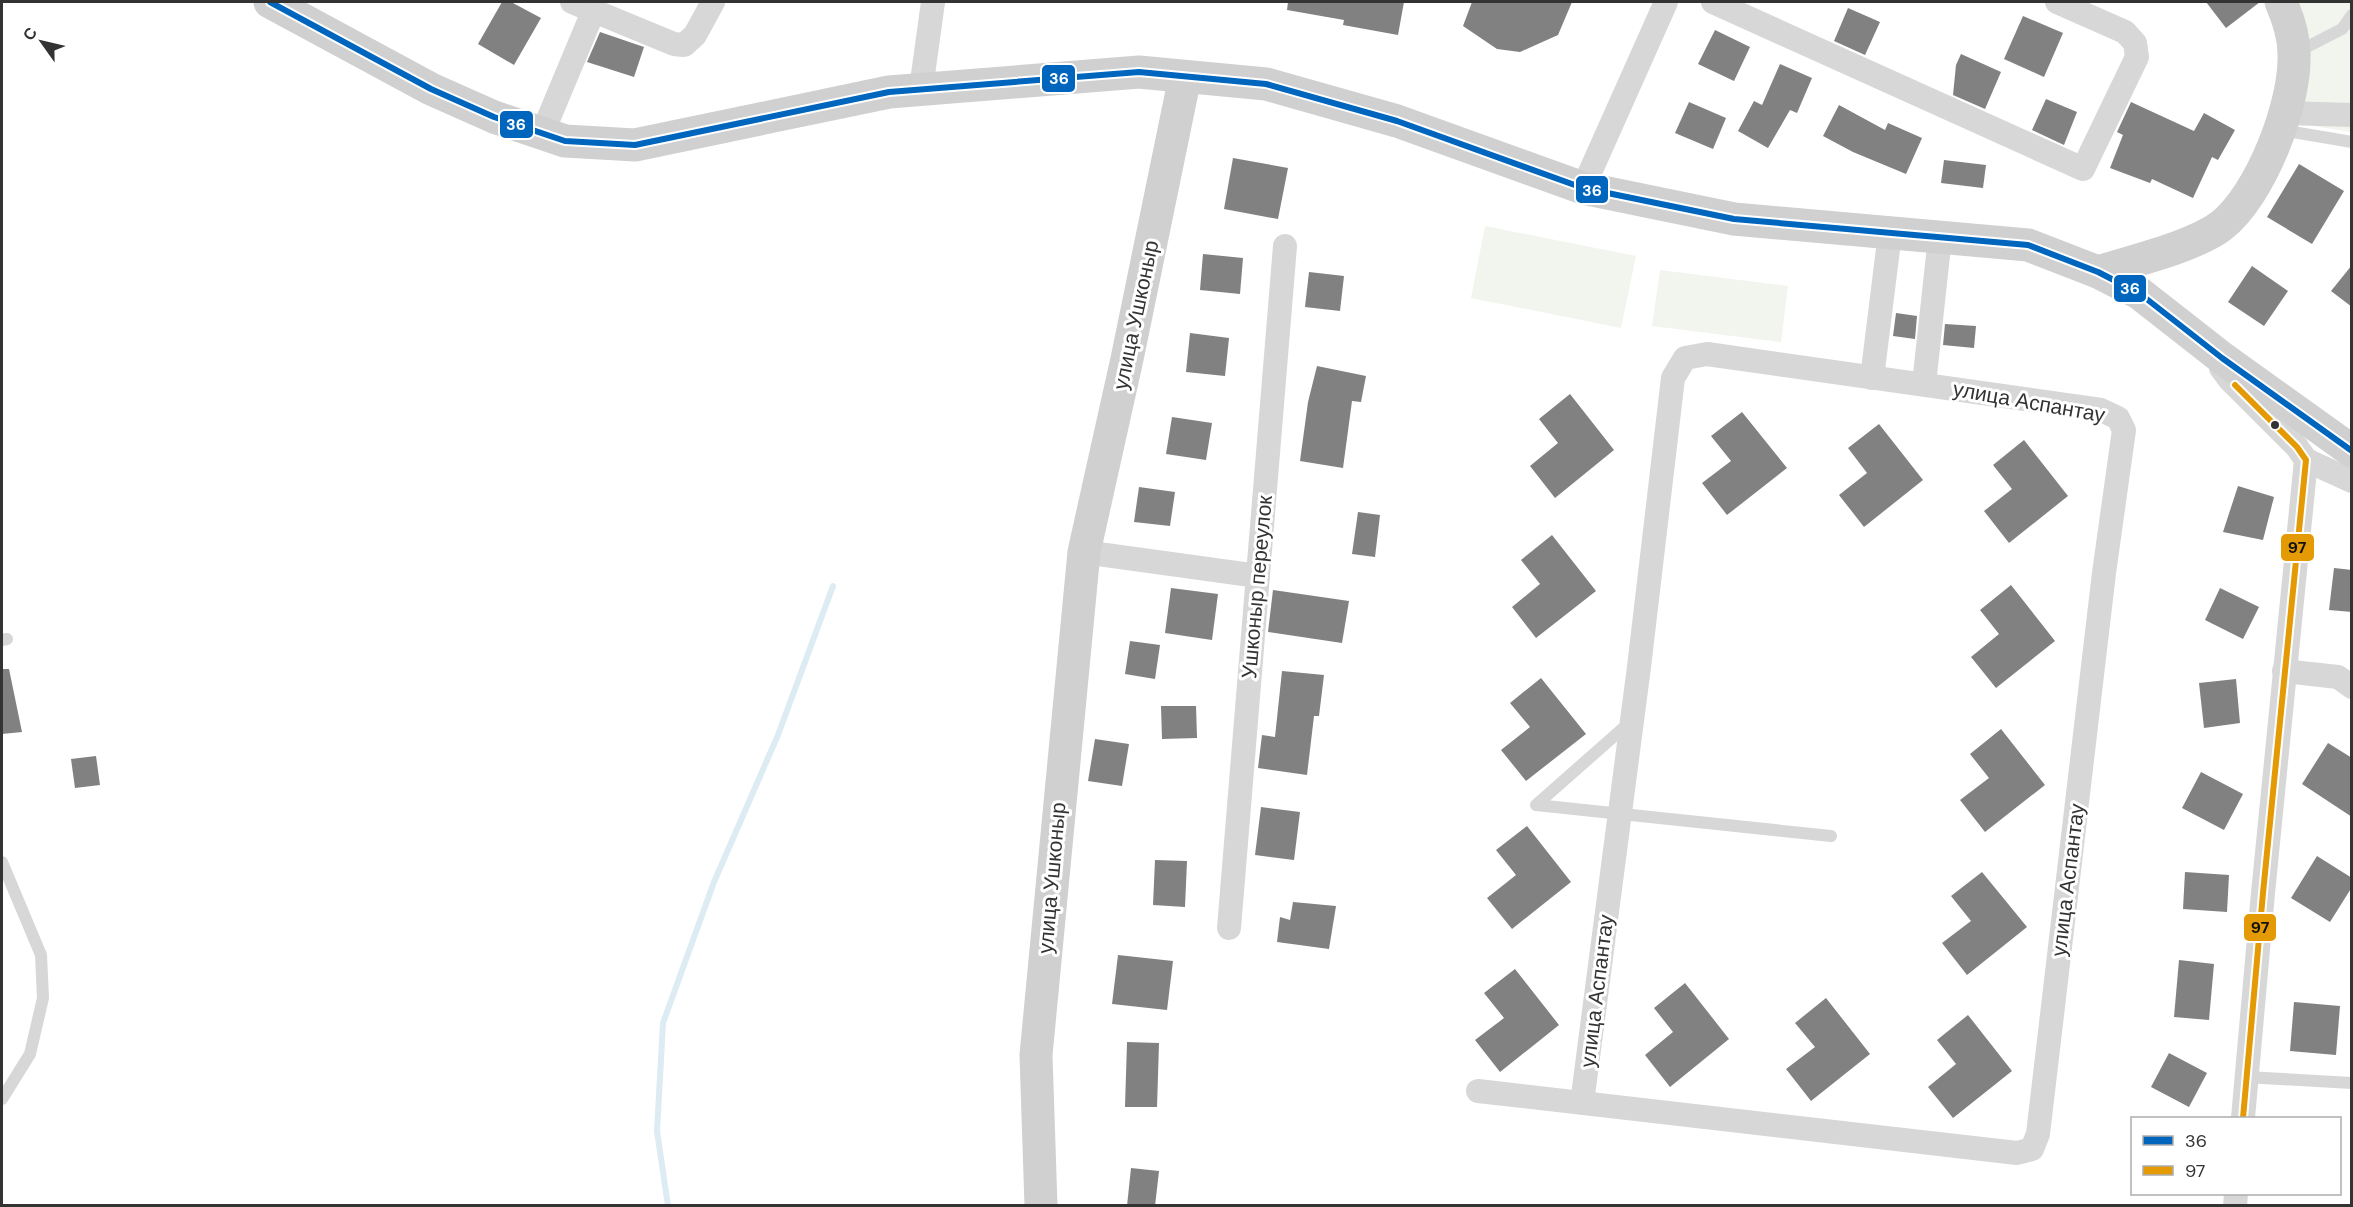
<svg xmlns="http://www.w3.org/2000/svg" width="2353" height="1207" font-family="'DM Sans',sans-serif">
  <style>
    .green { fill: #f1f5ed }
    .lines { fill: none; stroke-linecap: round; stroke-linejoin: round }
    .stream { stroke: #ddebf3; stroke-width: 6 }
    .building { fill: #818181 }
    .lane { stroke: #d7d7d7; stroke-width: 12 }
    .street { stroke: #d7d7d7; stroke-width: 24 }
    .secondary { stroke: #d0d0d0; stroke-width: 33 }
    .bus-1-casing { stroke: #fff; stroke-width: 10 }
    .bus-2-casing { stroke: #fff; stroke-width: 10 }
    .bus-1 { stroke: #0065bd; stroke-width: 6 }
    .bus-2 { stroke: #e39a05; stroke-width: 6 }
    .bus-dot { fill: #333; stroke: #fff; stroke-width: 2 }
    .labels { text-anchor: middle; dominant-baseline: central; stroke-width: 6; stroke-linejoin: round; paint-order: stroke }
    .street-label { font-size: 21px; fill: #333; stroke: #fff }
    .line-badge { stroke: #fff; stroke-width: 2 }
    .badge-label { font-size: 16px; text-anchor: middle; font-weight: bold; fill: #fff }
    .pale-badge-label { font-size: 16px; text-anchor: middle; font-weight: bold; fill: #111 }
  </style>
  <rect width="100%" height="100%" fill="#fff"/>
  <!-- green -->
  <g class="green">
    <path d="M 2292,2 L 2351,2 L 2351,132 L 2295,123 Z"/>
    <path d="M 1485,226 L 1636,256 L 1621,328 L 1471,298 Z"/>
    <path d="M 1660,270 L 1788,286 L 1781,342 L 1652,326 Z"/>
  </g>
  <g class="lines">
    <!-- stream -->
    <path class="stream" d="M 668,1206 L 657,1131 L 663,1023 L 714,882 L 778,735 L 833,586"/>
  </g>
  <!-- building -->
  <g class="building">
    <path d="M 502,2 L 511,2 L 541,18 L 514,65 L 478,44 Z"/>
    <path d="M 1288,2 L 1404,2 L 1398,35 L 1343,25 L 1344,20 L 1287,10 Z"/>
    <path d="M 1472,2 L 1572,2 L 1558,35 L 1520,52 L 1497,49 L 1463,26 Z"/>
    <path d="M 2206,2 L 2260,2 L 2226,28 Z"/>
    <path d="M 1848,8 L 1880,22 L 1865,55 L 1834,41 Z"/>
    <path d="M 2023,16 L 2063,33 L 2044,77 L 2004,59 Z"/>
    <path d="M 1715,30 L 1750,47 L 1734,81 L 1698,64 Z"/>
    <path d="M 600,32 L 644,47 L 634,77 L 587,62 Z"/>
    <path d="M 1961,54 L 2001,72 L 1985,109 L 1953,95 L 1956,65 Z"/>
    <path d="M 1780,64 L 1812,78 L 1797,113 L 1790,110 L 1768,148 L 1738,131 L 1754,101 L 1762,105 Z"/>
    <path d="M 2046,99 L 2077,112 L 2064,145 L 2032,130 Z"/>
    <path d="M 1689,102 L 1726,118 L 1713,149 L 1675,133 Z"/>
    <path d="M 2131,102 L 2194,131 L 2204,113 L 2235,130 L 2218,160 L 2212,157 L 2193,198 L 2152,179 L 2150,183 L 2110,168 L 2123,135 L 2117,132 Z"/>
    <path d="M 1839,105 L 1885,130 L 1888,123 L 1922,138 L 1906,174 L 1853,152 L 1823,136 Z"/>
    <path d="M 1233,158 L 1288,168 L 1278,219 L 1224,209 Z"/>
    <path d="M 1944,160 L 1986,165 L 1983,188 L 1941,183 Z"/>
    <path d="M 2299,164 L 2344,191 L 2312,244 L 2267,217 Z"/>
    <path d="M 1203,254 L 1243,258 L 1240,294 L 1200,290 Z"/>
    <path d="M 2352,265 L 2352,307 L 2331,291 Z"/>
    <path d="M 2252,266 L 2288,291 L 2264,326 L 2228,302 Z"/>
    <path d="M 1309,272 L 1344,276 L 1340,311 L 1305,307 Z"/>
    <path d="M 1896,313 L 1917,316 L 1915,339 L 1893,336 Z"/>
    <path d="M 1945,324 L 1976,326 L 1974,348 L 1943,345 Z"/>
    <path d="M 1190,333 L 1229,338 L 1225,376 L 1186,372 Z"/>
    <path d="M 1317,366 L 1366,376 L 1361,402 L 1352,401 L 1343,468 L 1300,461 L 1308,402 Z"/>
    <path d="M 1570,394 L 1614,450 L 1555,498 L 1530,466 L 1558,443 L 1539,419 Z"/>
    <path d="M 1742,412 L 1787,468 L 1727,515 L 1702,483 L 1731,461 L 1711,436 Z"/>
    <path d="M 1172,417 L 1212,423 L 1206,460 L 1166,454 Z"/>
    <path d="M 1879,424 L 1923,480 L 1864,527 L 1839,495 L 1867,473 L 1848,448 Z"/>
    <path d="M 2024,440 L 2068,496 L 2009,543 L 1984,511 L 2012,489 L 1993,465 Z"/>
    <path d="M 2238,486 L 2274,497 L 2263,540 L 2223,532 Z"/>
    <path d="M 1139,487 L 1175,492 L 1170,526 L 1134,522 Z"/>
    <path d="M 1358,512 L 1380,515 L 1375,557 L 1352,554 Z"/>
    <path d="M 1552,535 L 1596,591 L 1536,638 L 1512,607 L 1540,584 L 1521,560 Z"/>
    <path d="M 2334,568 L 2352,570 L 2352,612 L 2329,610 Z"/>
    <path d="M 2011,585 L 2055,641 L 1996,688 L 1971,657 L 1999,634 L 1980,610 Z"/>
    <path d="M 1171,588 L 1218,594 L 1212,640 L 1165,633 Z"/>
    <path d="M 2220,588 L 2259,607 L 2243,639 L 2205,620 Z"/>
    <path d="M 1273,590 L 1349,601 L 1342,643 L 1268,632 Z"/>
    <path d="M 1130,641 L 1160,645 L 1155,679 L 1125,674 Z"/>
    <path d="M 2,669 L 9,669 L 22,732 L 2,734 Z"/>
    <path d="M 1282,671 L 1324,675 L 1319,716 L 1314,716 L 1307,775 L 1258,768 L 1262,735 L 1275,737 Z"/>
    <path d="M 1541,678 L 1586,734 L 1526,781 L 1501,750 L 1530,727 L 1510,703 Z"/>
    <path d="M 2236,679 L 2240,723 L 2204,728 L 2199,683 Z"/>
    <path d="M 1161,706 L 1196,706 L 1197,738 L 1162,739 Z"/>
    <path d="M 2001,729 L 2045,785 L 1985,832 L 1960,800 L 1989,778 L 1970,754 Z"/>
    <path d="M 1095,739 L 1129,744 L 1122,786 L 1088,781 Z"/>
    <path d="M 2328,743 L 2352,758 L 2352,817 L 2302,784 Z"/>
    <path d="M 96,756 L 100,785 L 75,788 L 71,759 Z"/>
    <path d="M 2201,772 L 2243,794 L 2224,830 L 2182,808 Z"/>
    <path d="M 1261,807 L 1300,812 L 1294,860 L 1255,855 Z"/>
    <path d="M 1527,826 L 1571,882 L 1512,929 L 1487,898 L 1516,875 L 1496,850 Z"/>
    <path d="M 2317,856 L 2352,878 L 2352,887 L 2330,922 L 2291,898 Z"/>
    <path d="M 1155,860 L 1187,861 L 1185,907 L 1153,905 Z"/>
    <path d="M 1982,872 L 2027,927 L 1967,975 L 1942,943 L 1971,921 L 1951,896 Z"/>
    <path d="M 2185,872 L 2229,875 L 2227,912 L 2183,909 Z"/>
    <path d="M 1293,902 L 1336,906 L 1329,949 L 1277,942 L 1280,917 L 1290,920 Z"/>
    <path d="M 1118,955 L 1173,961 L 1167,1010 L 1112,1004 Z"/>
    <path d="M 2179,960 L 2214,964 L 2209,1020 L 2174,1017 Z"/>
    <path d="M 1515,969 L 1559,1025 L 1500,1072 L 1475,1040 L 1504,1018 L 1484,993 Z"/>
    <path d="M 1685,983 L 1729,1039 L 1670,1087 L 1645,1055 L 1673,1032 L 1654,1008 Z"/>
    <path d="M 1826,998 L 1870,1054 L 1811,1101 L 1786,1069 L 1815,1047 L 1795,1023 Z"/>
    <path d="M 2294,1002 L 2340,1006 L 2336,1055 L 2290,1051 Z"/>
    <path d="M 1968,1015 L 2012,1071 L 1953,1118 L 1928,1087 L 1956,1064 L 1937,1040 Z"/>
    <path d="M 1127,1042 L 1159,1043 L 1157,1107 L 1125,1107 Z"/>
    <path d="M 2169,1053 L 2207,1073 L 2189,1107 L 2151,1087 Z"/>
    <path d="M 1131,1168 L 1159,1171 L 1155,1206 L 1127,1206 Z"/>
  </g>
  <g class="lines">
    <!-- lane -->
    <g class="lane">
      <path d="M 2297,52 L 2342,29 L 2352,15"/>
      <path d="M 2281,130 L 2352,142"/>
      <path d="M 2,640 L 7,639"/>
      <path d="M 1629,723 L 1536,805 L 1831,836"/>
      <path d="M 2,862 L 41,955 L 43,998 L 30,1054 L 2,1099"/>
      <path d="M 2246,1077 L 2352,1083"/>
    </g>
    <!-- street -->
    <g class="street">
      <path d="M 572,2 L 674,44 L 684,45 L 695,35 L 713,2"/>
      <path d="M 1713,2 L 2083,169 L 2137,57 L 2135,43 L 2125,32 L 2057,2"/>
      <path d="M 921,89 L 933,2"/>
      <path d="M 2284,113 L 2352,115"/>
      <path d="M 542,134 L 593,12"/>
      <path d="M 1583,188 L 1666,2"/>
      <path d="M 2221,368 L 2230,380 L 2297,447 L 2306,460 L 2263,893 L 2243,1118"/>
      <path d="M 1872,378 L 1890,233"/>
      <path d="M 1924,384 L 1940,237"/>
      <path d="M 2306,460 L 2352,481"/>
      <path d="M 1084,552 L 1258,576"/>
      <path d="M 2284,671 L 2338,677 L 2352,687"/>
      <path d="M 1229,928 L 1285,246"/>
      <path d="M 1478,1091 L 2017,1153 L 2032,1149 L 2038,1134 L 2104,573 L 2124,430 L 2118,418 L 2101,410 L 1707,354 L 1685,358 L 1673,378 L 1639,667 L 1582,1103"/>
      <path d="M 2235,1206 L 2236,1194"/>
    </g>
    <!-- secondary -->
    <g class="secondary">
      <path d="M 270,2 L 431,89 L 494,117 L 565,141 L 635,145 L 889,92 L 1139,72 L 1266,84 L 1397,121 L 1583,188 L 1734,219 L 2028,245 L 2098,272 L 2139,293 L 2222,358 L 2352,451"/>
      <path d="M 2098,272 C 2132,261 2193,247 2221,226 C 2261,195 2296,103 2294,54 C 2294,35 2288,18 2281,2"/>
      <path d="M 1041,1206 L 1036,1055 L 1084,552 L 1127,359 L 1185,77"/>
    </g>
    <defs>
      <path id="bus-1" d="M 270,2 L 431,89 L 494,117 L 565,141 L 635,145 L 889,92 L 1139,72 L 1266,84 L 1397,121 L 1583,188 L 1734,219 L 2028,245 L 2098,272 L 2139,293 L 2222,358 L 2352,451"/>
      <path id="bus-2" d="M 2235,385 L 2297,447 L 2306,460 L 2263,893 L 2243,1118"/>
    </defs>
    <!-- bus-1 casing -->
    <use href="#bus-1" class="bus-1-casing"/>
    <!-- bus-2 casing -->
    <use href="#bus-2" class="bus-2-casing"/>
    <!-- bus-1 -->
    <use href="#bus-1" class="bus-1"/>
    <!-- bus-2 -->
    <use href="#bus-2" class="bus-2"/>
  </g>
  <!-- markers -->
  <circle class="bus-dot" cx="2275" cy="425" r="5"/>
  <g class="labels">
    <!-- street labels -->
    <g class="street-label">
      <text transform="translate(1136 315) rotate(-78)">улица Ушконыр</text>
      <text transform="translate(2029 402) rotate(10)">улица Аспантау</text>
      <text transform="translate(1257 587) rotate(-85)">Ушконыр переулок</text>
      <text transform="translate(1052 878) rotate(-85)">улица Ушконыр</text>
      <text transform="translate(2068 880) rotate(-83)">улица Аспантау</text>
      <text transform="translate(1597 991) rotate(-83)">улица Аспантау</text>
    </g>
  </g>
  <g class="line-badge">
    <rect x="1041" y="64" width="35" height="29" rx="6" fill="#0065bd"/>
    <rect x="499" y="110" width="35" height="29" rx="6" fill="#0065bd"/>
    <rect x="1575" y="175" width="34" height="29" rx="6" fill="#0065bd"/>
    <rect x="2113" y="274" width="34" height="29" rx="6" fill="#0065bd"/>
    <rect x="2280" y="533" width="35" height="29" rx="6" fill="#e39a05"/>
    <rect x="2243" y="913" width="34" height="29" rx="6" fill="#e39a05"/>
  </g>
  <g class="badge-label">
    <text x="1059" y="84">36</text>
    <text x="516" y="130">36</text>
    <text x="1592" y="196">36</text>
    <text x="2130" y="294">36</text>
  </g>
  <g class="pale-badge-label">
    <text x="2297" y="553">97</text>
    <text x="2260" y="933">97</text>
  </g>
  <!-- border -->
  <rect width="2353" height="1207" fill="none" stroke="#333333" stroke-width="6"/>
  <!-- legend -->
  <rect x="2131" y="1117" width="210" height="78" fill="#ffffff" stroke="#adadad" stroke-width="1.5"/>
  <rect x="2143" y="1136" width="30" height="9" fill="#0065bd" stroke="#adadad" stroke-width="1.5"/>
  <text x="2185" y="1147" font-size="18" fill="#333333">36</text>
  <rect x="2143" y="1166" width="30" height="9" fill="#e39a05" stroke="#adadad" stroke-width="1.5"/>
  <text x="2185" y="1177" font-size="18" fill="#333333">97</text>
  <!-- north arrow -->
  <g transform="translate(42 42) rotate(304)" stroke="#ffffff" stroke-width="4.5" paint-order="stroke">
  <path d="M0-4.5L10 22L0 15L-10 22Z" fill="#333333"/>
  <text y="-9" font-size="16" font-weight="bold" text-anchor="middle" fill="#333333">С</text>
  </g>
</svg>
